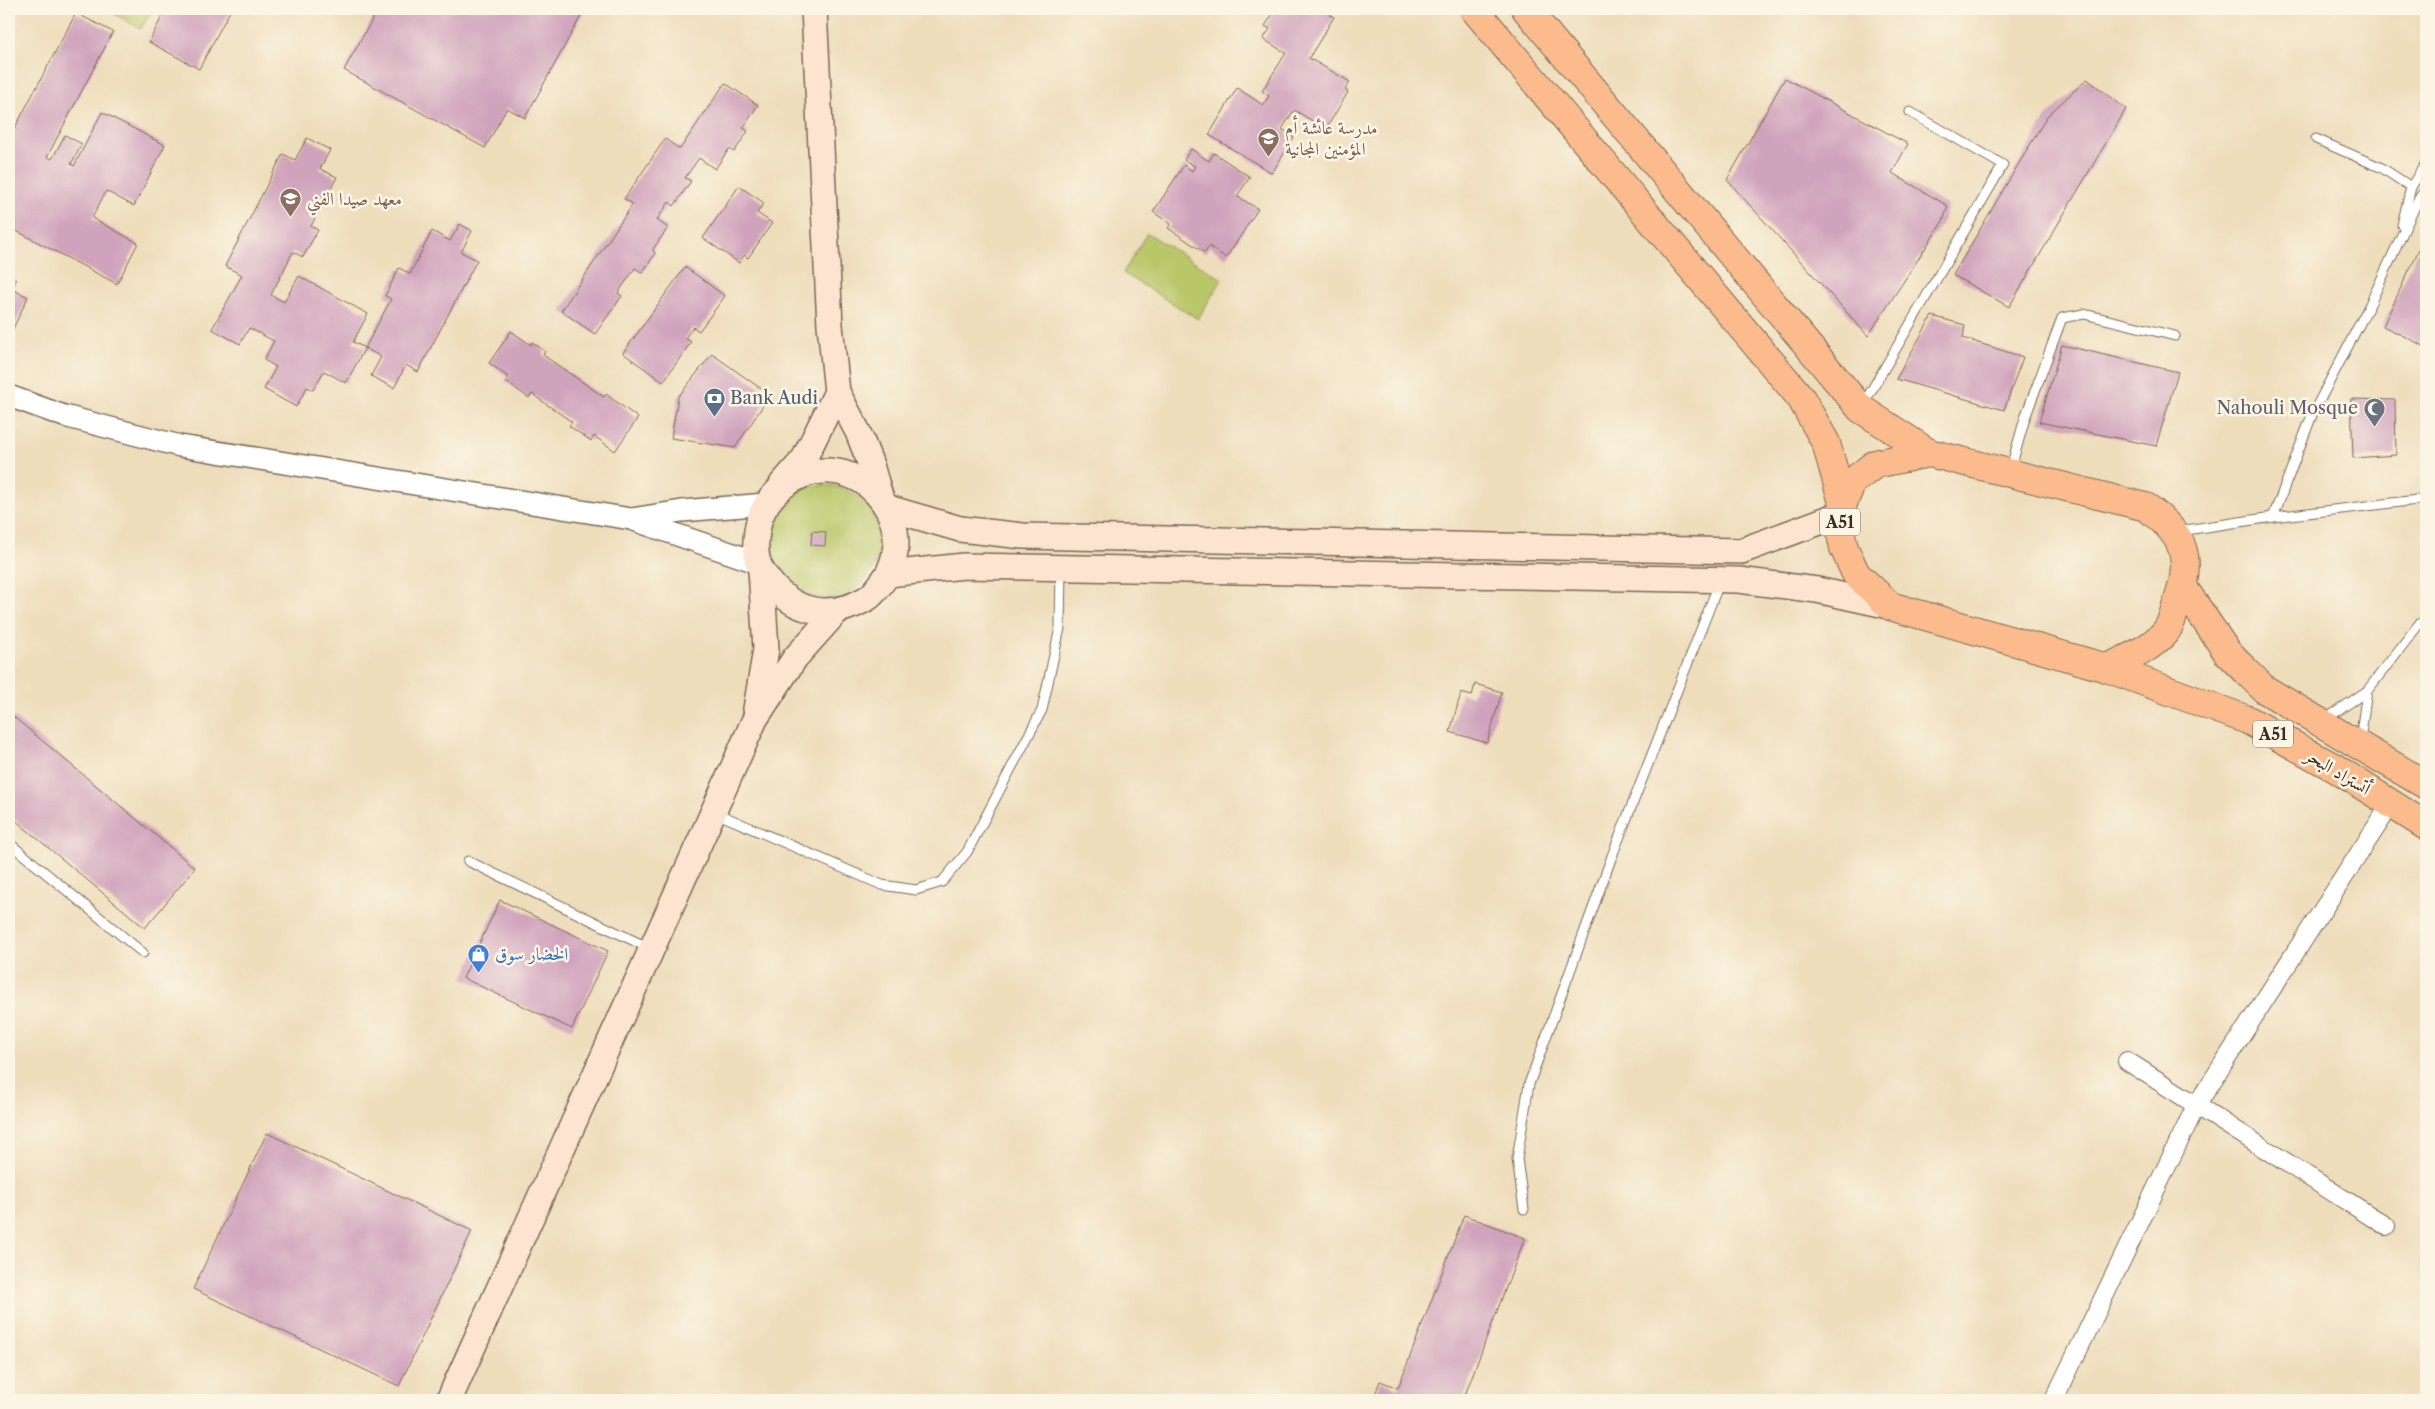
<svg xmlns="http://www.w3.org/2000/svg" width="2435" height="1409" font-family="'Libre Caslon Text',Amiri,serif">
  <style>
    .green { fill: #b9c769; stroke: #7a7844 }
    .building { fill: #d0a3bc }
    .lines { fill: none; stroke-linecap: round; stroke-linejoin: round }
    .service-casing { stroke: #7a6955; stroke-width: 11 }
    .minor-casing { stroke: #7a6955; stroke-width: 20 }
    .tertiary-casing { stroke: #7a6955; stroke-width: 24 }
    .secondary-casing { stroke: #7a6955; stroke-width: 28 }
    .trunk-casing { stroke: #7a6955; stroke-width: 30 }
    .service { stroke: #fff; stroke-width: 9 }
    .minor { stroke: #fff; stroke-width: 18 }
    .tertiary { stroke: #fff; stroke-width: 21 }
    .secondary { stroke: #fde4d1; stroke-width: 25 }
    .trunk { stroke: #fbbb8c; stroke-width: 28 }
    .labels { text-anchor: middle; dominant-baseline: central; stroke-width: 5; stroke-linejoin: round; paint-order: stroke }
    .shield { fill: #fcf5e5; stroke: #75675a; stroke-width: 1 }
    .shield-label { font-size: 16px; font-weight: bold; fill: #3b2a1e }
    .education-label { font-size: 18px; fill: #785e54; stroke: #fcf5e5; text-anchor: start }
    .service-label { font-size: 18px; fill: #4e5e75; stroke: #fcf5e5; text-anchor: start }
    .worship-label { font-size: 18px; fill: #5b616d; stroke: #fcf5e5; text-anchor: end }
    .street-label { font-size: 18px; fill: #3b2a1e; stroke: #fcf5e5 }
    .shop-label { font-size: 18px; fill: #366cbe; stroke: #fcf5e5; text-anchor: start }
  </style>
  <rect width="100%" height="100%" fill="#fcf5e5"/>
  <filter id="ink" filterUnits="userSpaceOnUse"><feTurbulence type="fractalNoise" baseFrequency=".02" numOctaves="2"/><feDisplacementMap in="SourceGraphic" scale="10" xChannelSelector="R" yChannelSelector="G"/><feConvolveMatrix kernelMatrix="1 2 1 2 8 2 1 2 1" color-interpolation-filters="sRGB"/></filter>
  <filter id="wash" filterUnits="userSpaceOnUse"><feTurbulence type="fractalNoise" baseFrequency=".0096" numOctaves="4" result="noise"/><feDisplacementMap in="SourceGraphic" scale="20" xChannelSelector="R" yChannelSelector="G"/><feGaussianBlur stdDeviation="1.12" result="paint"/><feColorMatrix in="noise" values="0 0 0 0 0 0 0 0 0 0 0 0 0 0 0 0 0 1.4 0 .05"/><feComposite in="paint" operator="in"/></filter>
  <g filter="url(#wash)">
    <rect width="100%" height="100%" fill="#edb"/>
    <!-- green -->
    <g class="green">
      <path d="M 106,9 L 152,9 L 141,29 Z"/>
      <path d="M 1147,233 L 1222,279 L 1198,319 L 1123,273 Z"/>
      <circle cx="823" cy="542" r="57"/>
    </g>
    <g id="blocks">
      <!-- building -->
      <g class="building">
        <path d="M 166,9 L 231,9 L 199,69 L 149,42 Z"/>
        <path d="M 378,9 L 585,9 L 525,118 L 507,108 L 485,148 L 344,70 Z"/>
        <path d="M 1276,9 L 1334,9 L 1330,15 L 1334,17 L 1309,58 L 1350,82 L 1345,90 L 1348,92 L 1326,129 L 1294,110 L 1282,129 L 1294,137 L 1272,173 L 1209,135 L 1237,88 L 1263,105 L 1269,96 L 1262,91 L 1286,53 L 1263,39 L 1270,29 L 1265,26 Z"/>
        <path d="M 76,13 L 113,32 L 47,157 L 52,159 L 65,135 L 82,144 L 71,164 L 74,166 L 102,112 L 165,145 L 134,206 L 106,191 L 92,218 L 138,243 L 117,284 L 9,227 L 9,139 Z"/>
        <path d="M 1785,78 L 1908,144 L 1892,173 L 1948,206 L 1943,221 L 1868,336 L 1727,180 Z"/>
        <path d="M 2087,79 L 2126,109 L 2009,307 L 1953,275 L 2047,116 Z"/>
        <path d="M 725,83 L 758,105 L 743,128 L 748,131 L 734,152 L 729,149 L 715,169 L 699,158 L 685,178 L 691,181 L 674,206 L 669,202 L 657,220 L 668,228 L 653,249 L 655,254 L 642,273 L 635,268 L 618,293 L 622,296 L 595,334 L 561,311 L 633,204 L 624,199 L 665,139 L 680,149 Z"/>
        <path d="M 307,138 L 330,150 L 320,169 L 337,177 L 311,226 L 318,230 L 303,257 L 293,252 L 271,295 L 284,302 L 299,276 L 368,314 L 353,342 L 365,348 L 346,383 L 324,371 L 313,390 L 307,387 L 296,407 L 264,389 L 276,367 L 264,360 L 274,341 L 249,328 L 240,344 L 212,329 L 242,275 L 225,266 L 283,154 L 295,160 Z"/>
        <path d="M 1191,149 L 1209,161 L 1214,153 L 1250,177 L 1237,196 L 1258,209 L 1226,258 L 1209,246 L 1205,253 L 1168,228 L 1171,224 L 1153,212 L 1184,165 L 1192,171 L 1195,166 L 1184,160 Z"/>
        <path d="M 739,186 L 764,203 L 757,213 L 772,223 L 748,258 L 744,255 L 739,263 L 703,238 Z"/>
        <path d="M 460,224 L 472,231 L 461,252 L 477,260 L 418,372 L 406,365 L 394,388 L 371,376 L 381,357 L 365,348 L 391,299 L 385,296 L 399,268 L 410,274 L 432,231 L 450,241 Z"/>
        <path d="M 2426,234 L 2426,347 L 2383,326 Z"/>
        <path d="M 685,267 L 725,296 L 699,331 L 693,327 L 685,338 L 691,342 L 663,382 L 623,353 Z"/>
        <path d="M 9,276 L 16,280 L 12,289 L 28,297 L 9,337 Z"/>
        <path d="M 1932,316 L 1965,325 L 1963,338 L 2023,357 L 2004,410 L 1896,379 Z"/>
        <path d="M 511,331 L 531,345 L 532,342 L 545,351 L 543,355 L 604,397 L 606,394 L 638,418 L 615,451 L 594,436 L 591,441 L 569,426 L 572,422 L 532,394 L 529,398 L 505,381 L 508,377 L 489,363 Z"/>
        <path d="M 2062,345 L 2178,372 L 2156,446 L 2039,422 Z"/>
        <path d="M 712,354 L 770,395 L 735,448 L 671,438 L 678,397 Z"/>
        <path d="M 2351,399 L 2395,400 L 2396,455 L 2353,458 Z"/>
        <path d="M 812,531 L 826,532 L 825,546 L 811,545 Z"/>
        <path d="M 1475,684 L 1502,692 L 1487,743 L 1450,732 L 1461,693 L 1472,696 Z"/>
        <path d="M 9,713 L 195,868 L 145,928 L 9,815 Z"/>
        <path d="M 500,900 L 608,951 L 572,1029 L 463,978 Z"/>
        <path d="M 267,1133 L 472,1231 L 399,1386 L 193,1289 Z"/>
        <path d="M 1464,1215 L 1525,1238 L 1463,1400 L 1373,1400 L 1380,1381 L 1398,1388 Z"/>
      </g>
    </g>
  </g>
  <g filter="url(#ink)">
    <use href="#blocks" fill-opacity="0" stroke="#7a6955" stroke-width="1"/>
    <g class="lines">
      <defs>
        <g id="service">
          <path d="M 2316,139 L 2382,168 L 2411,187"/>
          <path d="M 2402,225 L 2411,187 L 2426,163"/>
          <path d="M 1863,405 L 2003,165 L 1910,112"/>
          <path d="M 2010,471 L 2025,418 L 2062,318 L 2084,314 L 2175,336"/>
          <path d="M 2273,517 L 2312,415 L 2370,304 L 2418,200 L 2426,189"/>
          <path d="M 2179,531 L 2273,517 L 2426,499"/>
          <path d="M 2323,721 L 2367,691 L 2419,624 L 2426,620"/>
          <path d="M 2360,740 L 2367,691"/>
          <path d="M 716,813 L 882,885 L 916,890 L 942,882 L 967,852 L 1042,710 L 1060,628 L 1061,569"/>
          <path d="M 9,843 L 143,953"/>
          <path d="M 468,861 L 651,949"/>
          <path d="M 1524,1209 L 1517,1159 L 1529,1084 L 1612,856 L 1720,581"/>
        </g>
        <g id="minor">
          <path d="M 2127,1061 L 2386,1226"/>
          <path d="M 2054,1400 L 2196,1106 L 2391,804"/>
        </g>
        <g id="tertiary">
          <path d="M 9,396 L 64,416 L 180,446 L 631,519 L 759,563"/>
          <path d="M 631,519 L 682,511 L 766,504"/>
        </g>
        <g id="secondary">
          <path d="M 814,9 L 830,325 L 837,392 L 858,432 L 871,465 L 880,496"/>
          <path d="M 782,484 L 804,459 L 837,392"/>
          <path d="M 888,508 L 960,529 L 1023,536 L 1741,551 L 1841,514"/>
          <path d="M 888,574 C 891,567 894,560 895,553 C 902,513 870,473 829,471 C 795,469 761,497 757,531 C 755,544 755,560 762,571 C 787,610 824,623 866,599 C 874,595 882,582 888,574 L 964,566 L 1739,580 L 1817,590 L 1890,606"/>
          <path d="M 756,709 L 766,649 L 761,570"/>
          <path d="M 449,1400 L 755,719 L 795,658 L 837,611"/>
        </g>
        <g id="trunk">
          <path d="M 1474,9 L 1801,398 L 1826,443 L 1843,503"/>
          <path d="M 1526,9 L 1861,409 L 1929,453"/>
          <path d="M 1929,453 L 2146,507 C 2184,534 2194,558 2177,603 C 2174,611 2172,624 2166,631 C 2151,649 2128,658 2107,668 L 1890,606 L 1856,574 L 1844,548 L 1839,525 L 1843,503 L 1852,482 L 1875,464 Z"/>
          <path d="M 2183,587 L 2227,652 L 2264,689 L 2426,785"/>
          <path d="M 2107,668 L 2248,720 L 2335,768 L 2426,826"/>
        </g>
      </defs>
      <!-- service casing -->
      <use href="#service" class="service-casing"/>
      <!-- minor casing -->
      <use href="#minor" class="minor-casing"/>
      <!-- tertiary casing -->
      <use href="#tertiary" class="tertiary-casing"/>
      <!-- secondary casing -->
      <use href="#secondary" class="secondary-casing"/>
      <!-- trunk casing -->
      <use href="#trunk" class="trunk-casing"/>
      <!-- service -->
      <use href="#service" class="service"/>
      <!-- minor -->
      <use href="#minor" class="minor"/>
      <!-- tertiary -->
      <use href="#tertiary" class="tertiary"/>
      <!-- secondary -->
      <use href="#secondary" class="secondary"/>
      <!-- trunk -->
      <use href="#trunk" class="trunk"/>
    </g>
  </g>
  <!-- icons -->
  <defs>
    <symbol id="school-pin" viewBox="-11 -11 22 30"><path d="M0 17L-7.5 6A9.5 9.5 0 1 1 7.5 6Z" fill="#8d6e63" stroke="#fcf5e5"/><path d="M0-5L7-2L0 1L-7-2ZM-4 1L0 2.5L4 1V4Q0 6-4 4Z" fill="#fff"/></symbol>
    <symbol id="bank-pin" viewBox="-11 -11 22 30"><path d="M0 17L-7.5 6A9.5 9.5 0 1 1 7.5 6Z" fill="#5c6f8a" stroke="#fcf5e5"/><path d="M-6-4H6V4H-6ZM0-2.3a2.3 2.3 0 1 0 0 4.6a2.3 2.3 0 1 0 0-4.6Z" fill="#fff"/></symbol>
    <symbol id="mosque-pin" viewBox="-11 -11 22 30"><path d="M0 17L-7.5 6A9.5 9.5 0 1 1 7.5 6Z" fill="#6b7280" stroke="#fcf5e5"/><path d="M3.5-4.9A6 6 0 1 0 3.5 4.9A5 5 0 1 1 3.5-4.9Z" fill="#fff"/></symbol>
    <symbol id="shop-pin" viewBox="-11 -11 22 30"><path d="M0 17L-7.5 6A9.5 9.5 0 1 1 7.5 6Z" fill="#3f7fe0" stroke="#fcf5e5"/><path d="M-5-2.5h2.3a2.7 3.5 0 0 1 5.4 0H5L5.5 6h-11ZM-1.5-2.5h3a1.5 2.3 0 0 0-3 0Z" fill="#fff"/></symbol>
  </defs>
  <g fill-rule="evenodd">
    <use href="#school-pin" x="1256" y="126" width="25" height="34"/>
    <use href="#school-pin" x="278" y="186" width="25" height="34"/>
    <use href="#bank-pin" x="702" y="386" width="25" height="34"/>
    <use href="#mosque-pin" x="2362" y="396" width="25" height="34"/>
    <use href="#shop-pin" x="466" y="942" width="25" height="34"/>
  </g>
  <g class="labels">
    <!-- shield labels -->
    <g class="shield">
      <rect x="1820" y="508.5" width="40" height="27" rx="4"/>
      <rect x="2253" y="720.5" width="40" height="27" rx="4"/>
    </g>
    <g class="shield-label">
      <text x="1840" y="522">A51</text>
      <text x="2273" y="734">A51</text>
    </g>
    <!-- education labels -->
    <g class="education-label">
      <text x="1285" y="128">مدرسة عائشة أم<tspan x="1285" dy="21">المؤمنين المجانية</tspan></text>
      <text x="307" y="199">معهد صيدا الفني</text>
    </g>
    <!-- service labels -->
    <g class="service-label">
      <text x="730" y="398">Bank Audi</text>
    </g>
    <!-- worship labels -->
    <g class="worship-label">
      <text x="2358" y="408">Nahouli Mosque</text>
    </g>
    <!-- street labels -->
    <g class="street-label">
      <text transform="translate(2338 772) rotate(31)">أتستراد البحر</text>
    </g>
    <!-- shop labels -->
    <g class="shop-label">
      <text x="495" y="954">الخضار سوق</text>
    </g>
  </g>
  <!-- margin -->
  <rect width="2435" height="1409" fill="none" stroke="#fcf5e5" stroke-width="30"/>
</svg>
